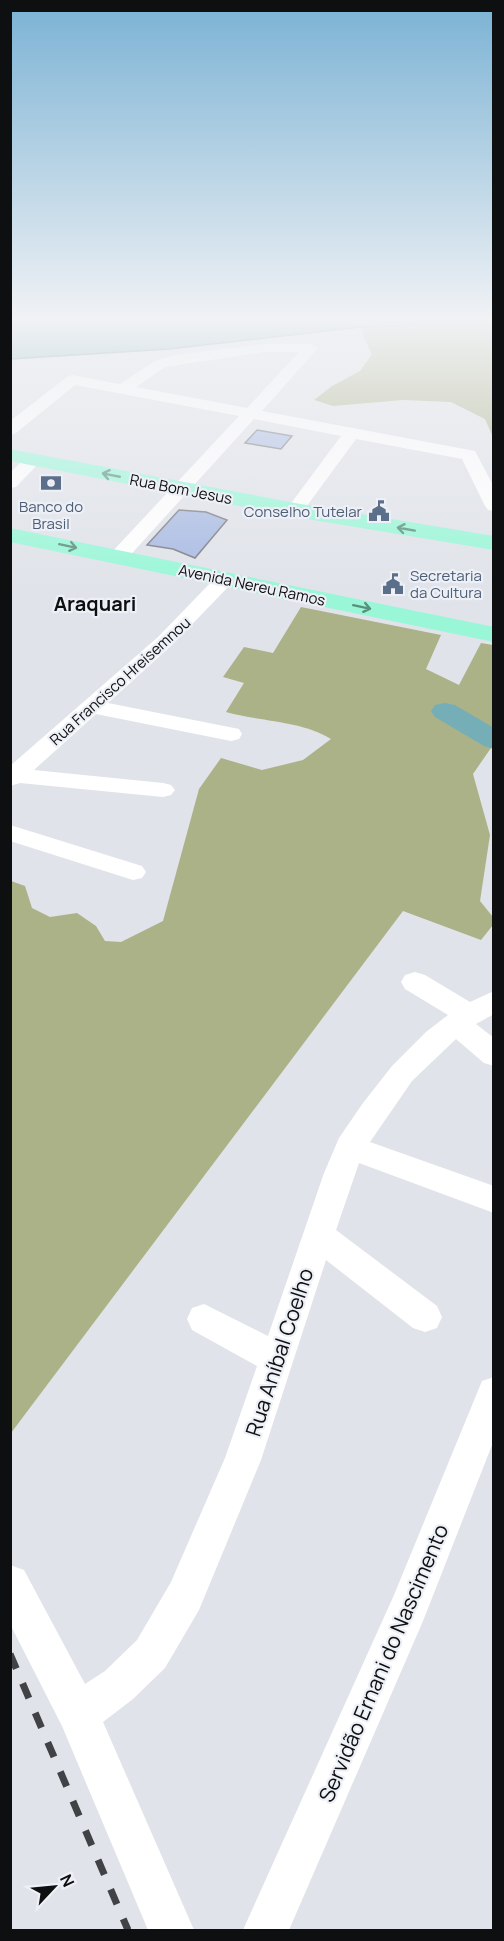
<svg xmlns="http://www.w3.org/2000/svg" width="504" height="1941" font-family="Manrope,sans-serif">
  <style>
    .forest { fill: #abb287 }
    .water { fill: #75aeb6; stroke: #567e84; stroke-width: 1.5 }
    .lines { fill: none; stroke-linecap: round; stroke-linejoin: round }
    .river { fill: #75aeb6; fill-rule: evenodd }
    .building { fill: #a9bbe3; stroke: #7b7d83; stroke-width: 1.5 }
    .minor { fill: #fff; fill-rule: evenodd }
    .major { fill: #99f7d7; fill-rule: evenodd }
    .rail { stroke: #414245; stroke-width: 7; stroke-dasharray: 16 16; stroke-linecap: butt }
    .oneway { stroke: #5a8f7e }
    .labels { text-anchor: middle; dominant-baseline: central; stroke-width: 4.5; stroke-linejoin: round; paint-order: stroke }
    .far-street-label { font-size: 15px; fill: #0e0f11; stroke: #edf0f6 }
    .far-service-label { font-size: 15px; fill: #4e5e75; stroke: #edf0f6 }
    .far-district-label { font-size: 20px; font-weight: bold; fill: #0e0f11; stroke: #edf0f6 }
    .near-street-label { font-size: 21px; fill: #0e0f11; stroke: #edf0f6 }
  </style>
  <rect width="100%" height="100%" fill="#e0e3e9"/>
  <!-- forest -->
  <g class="forest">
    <path d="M 469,318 L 485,318 L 493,323 L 493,437 L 485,419 L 451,402 L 403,400 L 333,406 L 314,400 L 332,386 L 360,371 L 372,354 L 363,336 L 362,327 L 399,326 Z"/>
    <path d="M 301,607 L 441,635 L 426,669 L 459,685 L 481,643 L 493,645 L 493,745 L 473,774 L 490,835 L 480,901 L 493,917 L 493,925 L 481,940 L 403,911 L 11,1433 L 11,881 L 25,886 L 32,908 L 50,917 L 77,913 L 96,926 L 105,941 L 121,942 L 163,921 L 199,789 L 221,758 L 262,770 L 303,760 L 331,739 C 300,720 262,722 226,712 L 244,683 L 223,677 L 244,647 L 273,653 Z"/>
  </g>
  <!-- water -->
  <path class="water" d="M 11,318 L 469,318 L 399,326 L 362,327 L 169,349 L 11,359 Z"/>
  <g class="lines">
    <!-- river -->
    <path class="river" d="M 445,703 L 455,705 L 494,728 L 494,749 L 484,746 L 435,717 L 431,711 L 435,705 Z"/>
  </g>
  <!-- building -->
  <g class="building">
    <path d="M 257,430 L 292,436 L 281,449 L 245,443 Z"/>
    <path d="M 179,510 L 206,512 L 227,520 L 195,558 L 173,549 L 147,545 Z"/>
  </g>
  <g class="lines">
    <!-- minor -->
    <g class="minor">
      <path d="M 265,344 L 311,344 L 318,348 L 262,411 L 475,451 L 494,487 L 494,511 L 488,510 L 485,506 L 462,459 L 356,439 L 301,514 L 289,514 L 286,510 L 341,436 L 254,419 L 125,561 L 111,561 L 109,557 L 111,553 L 239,416 L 75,385 L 16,433 L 10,435 L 10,421 L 67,377 L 72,375 L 120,384 L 155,361 L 175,355 ZM 265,352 L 299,352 L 247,408 L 136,387 L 165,367 Z"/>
      <path d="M 33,455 L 39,456 L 42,460 L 16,487 L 10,488 L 10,473 L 27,456 Z"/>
      <path d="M 225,573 L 232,575 L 235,579 L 232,583 L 172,645 L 108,703 L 239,729 L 242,734 L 239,739 L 231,741 L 96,714 L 34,770 L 163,783 L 171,785 L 175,790 L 171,795 L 163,797 L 20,783 L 10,786 L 10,766 L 158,637 L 218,575 Z"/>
      <path d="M 10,825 L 142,866 L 146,872 L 142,878 L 133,880 L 10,841 Z"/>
      <path d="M 415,972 L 425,975 L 470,1002 L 494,991 L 494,1014 L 476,1024 L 494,1038 L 494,1066 L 484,1063 L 456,1039 L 412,1081 L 370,1142 L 494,1186 L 494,1213 L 359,1163 L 336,1230 L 437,1306 L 442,1317 L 437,1328 L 425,1332 L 413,1328 L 326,1260 L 261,1460 L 199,1610 L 165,1668 L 133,1699 L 103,1722 L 194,1930 L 148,1930 L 62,1726 L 10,1624 L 10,1565 L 24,1570 L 85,1684 L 105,1671 L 137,1640 L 171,1582 L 225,1458 L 257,1366 L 192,1330 L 187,1319 L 192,1308 L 204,1304 L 268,1336 L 324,1173 L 339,1138 L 363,1103 L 392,1066 L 426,1032 L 448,1015 L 405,989 L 401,982 L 405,975 Z"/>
      <path d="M 494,1377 L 494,1440 L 423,1621 L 289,1930 L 243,1930 L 394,1595 L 482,1381 Z"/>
    </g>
    <!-- major -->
    <g class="major">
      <path d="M 10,449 L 295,503 L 494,536 L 494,550 L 295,517 L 10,461 Z"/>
      <path d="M 10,528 L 494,627 L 494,642 L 10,542 Z"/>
    </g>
    <!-- rail -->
    <path class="rail" d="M 10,1654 L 128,1930"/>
  </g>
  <!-- one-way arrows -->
  <defs><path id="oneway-shaft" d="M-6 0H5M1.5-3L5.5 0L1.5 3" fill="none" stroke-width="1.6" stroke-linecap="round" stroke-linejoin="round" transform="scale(1.5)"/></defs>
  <g class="oneway">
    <use href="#oneway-shaft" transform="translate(111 475) rotate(-169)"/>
    <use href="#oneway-shaft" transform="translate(406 529) rotate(-170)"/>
    <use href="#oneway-shaft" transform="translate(68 546) rotate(12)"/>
    <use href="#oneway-shaft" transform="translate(362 607) rotate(12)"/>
  </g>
  <!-- sky -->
  <linearGradient id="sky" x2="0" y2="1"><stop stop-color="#7ab2d4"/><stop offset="0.54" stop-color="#f1f2f5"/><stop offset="1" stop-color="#f1f2f5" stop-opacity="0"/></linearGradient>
  <rect width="504" height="590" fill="url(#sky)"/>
  <!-- icons -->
  <defs>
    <symbol id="bank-bare" viewBox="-9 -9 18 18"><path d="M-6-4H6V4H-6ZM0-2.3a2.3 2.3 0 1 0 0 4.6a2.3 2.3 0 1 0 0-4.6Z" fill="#5c6f8a" stroke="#edf0f6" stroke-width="2.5" paint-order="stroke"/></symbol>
    <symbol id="civic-bare" viewBox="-9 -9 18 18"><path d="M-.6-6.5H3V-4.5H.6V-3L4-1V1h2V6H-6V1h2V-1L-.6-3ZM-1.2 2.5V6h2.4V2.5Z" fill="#5c6f8a" stroke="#edf0f6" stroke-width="2.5" paint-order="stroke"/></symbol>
  </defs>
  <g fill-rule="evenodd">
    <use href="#bank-bare" x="36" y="468" width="30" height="30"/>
    <use href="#civic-bare" x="364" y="496" width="30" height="30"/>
    <use href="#civic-bare" x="378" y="569" width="30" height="30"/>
  </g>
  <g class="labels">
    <!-- far-street labels -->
    <g class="far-street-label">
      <text transform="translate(181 489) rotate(11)">Rua Bom Jesus</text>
      <text transform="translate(252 585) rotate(12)">Avenida Nereu Ramos</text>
      <text transform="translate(120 681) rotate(-42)">Rua Francisco Hreisemnou</text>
    </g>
    <!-- far-service labels -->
    <g class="far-service-label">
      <text x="51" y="506">Banco do<tspan x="51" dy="17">Brasil</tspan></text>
      <text x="362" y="511" text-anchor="end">Conselho Tutelar</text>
      <text x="410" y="575" text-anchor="start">Secretaria<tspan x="410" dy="17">da Cultura</tspan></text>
    </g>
    <!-- far-district labels -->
    <g class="far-district-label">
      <text x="95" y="603">Araquari</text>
    </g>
    <!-- near-street labels -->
    <g class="near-street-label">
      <text transform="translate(279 1352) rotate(-72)">Rua Aníbal Coelho</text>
      <text transform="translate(383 1663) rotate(-67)">Servidão Ernani do Nascimento</text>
    </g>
  </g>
  <!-- border -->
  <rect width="504" height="1941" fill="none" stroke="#0e0f11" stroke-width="24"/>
  <!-- north arrow -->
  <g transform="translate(54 1887) rotate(64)" stroke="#edf0f6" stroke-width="4.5" paint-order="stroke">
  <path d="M0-4.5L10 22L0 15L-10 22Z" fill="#0e0f11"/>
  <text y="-9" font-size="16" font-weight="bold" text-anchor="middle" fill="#0e0f11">N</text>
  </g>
</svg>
